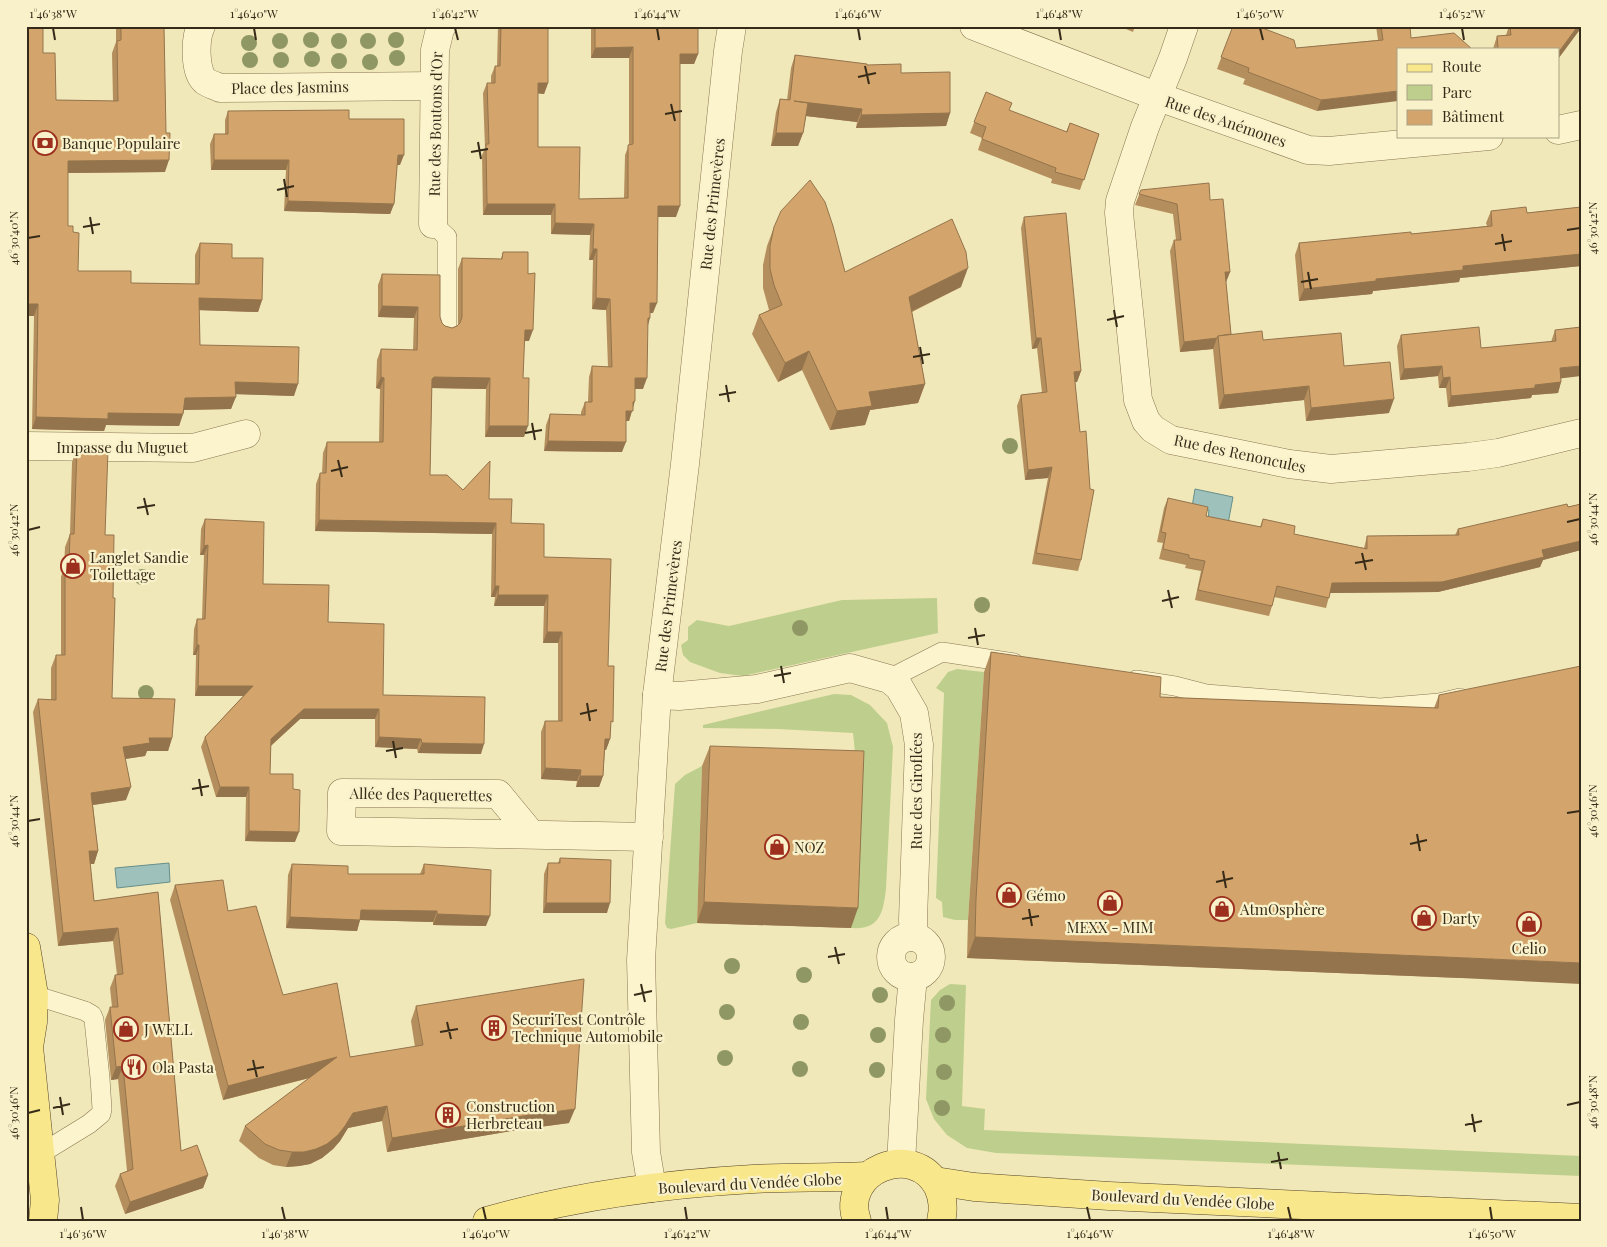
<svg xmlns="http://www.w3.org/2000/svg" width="1607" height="1247" font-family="'Playfair Display',serif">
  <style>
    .green { fill: #becf8d }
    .water { fill: #9fc1bc; stroke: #668f8a }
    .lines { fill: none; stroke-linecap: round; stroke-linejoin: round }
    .lane-casing { stroke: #897753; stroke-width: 20 }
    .street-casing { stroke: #897753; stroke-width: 29 }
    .primary-casing { stroke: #554428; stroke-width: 29 }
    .lane { stroke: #fcf4cd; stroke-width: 19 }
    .street { stroke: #fcf4cd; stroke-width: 28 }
    .primary { stroke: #f9e78c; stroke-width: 28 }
    .tree { fill: #8f9764 }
    .wall { fill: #b58e5d }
    .shaded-wall { fill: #94744c }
    .building { fill: #d3a56c; stroke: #94744c }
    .ticks { fill: none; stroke: #362b19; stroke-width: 2 }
    .labels { text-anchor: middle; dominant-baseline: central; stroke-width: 4.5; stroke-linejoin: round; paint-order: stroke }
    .street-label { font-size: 15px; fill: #362b19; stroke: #f8f1ca }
    .poi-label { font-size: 15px; fill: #362b19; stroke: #f8f1ca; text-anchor: start }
    .neatline { fill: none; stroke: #362b19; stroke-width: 2 }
    .ticks-label { font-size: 12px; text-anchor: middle; fill: #362b19 }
  </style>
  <rect width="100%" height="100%" fill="#f1e8b9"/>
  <!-- green -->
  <g class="green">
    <path d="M 937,598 L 938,633 L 743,676 L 720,673 L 690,662 L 683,655 L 681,645 L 688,640 L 688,627 L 697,620 L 729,626 L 842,600 Z"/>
    <path d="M 957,669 L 984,672 L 968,920 L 955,920 L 943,917 L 942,902 L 936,898 L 944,693 L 936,688 L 948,672 Z"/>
    <path d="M 834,694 L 851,695 L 870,705 L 887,723 L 893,747 L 886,889 C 883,913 880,930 851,928 L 857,772 L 853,733 L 778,729 L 703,728 L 703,725 Z"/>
    <path d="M 702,766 L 697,923 L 671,929 L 667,928 L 665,923 L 675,784 L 685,775 Z"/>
    <path d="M 950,984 L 966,985 L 962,1106 L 985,1109 L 984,1130 L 1581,1156 L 1581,1176 L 996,1153 L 967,1148 L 947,1135 L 934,1119 L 926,1099 L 931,1000 L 940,990 Z"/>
  </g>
  <!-- water -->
  <g class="water">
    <path d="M 1195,489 L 1233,497 L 1228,524 L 1208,520 L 1209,510 L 1192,507 Z"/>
    <path d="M 169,863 L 170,882 L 117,888 L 115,868 Z"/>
  </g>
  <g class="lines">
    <defs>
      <g id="lane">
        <path d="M 433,224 L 447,237 L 447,328"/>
        <path d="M 889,679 L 942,652 L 1014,663"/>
        <path d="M 1136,680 L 1175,686 L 1206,694 L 1380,708 L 1439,703 L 1460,698"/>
        <path d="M 34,995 L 85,1011 L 92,1015 L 94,1020 L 100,1078 L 102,1109 L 101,1114 L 89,1124 L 40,1154"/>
      </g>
      <g id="street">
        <path d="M 201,26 C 195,38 194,72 205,81 C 209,84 216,86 220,88 L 434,86"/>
        <path d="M 974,26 L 1156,96 L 1308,150 L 1329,151 L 1489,136"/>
        <path d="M 1184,26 L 1173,58 L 1145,127 L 1120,201 L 1119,213 L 1138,400 L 1146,421 L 1153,429 L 1171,440 L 1289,464 L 1331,469 L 1468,457 L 1498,453 L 1581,433"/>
        <path d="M 1558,130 L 1581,125"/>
        <path d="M 433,224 L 435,50 L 440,29 L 442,26"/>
        <path d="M 26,446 L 193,448 L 246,434"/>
        <path d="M 657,695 L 679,696 L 757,689 L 850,668 L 889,679 L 899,687 L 914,713 L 919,745 L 913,920 L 914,937"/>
        <path d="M 531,834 L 498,794 L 342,793 L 341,831 L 649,837"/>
        <circle cx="911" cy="957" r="20"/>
        <path d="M 901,1163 L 909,1020 L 913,977"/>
        <path d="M 652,1188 L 646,1152 L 641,960 L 657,695 L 685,464 L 728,51 L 732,26"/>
      </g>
      <g id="primary">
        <path d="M 26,947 L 34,995 L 33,1022 L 29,1047 L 45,1200 L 43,1221"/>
        <path d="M 935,1181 L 974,1187 L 1109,1196 L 1581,1218"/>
        <path d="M 487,1221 C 573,1196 664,1184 753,1179 C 791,1177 829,1178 867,1176"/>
        <path d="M 857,1221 C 839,1171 914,1140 938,1187 C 943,1198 944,1209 941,1221"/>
      </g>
    </defs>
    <!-- lane casing -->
    <use href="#lane" class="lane-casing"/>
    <!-- street casing -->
    <use href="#street" class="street-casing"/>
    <!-- primary casing -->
    <use href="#primary" class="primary-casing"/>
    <!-- lane -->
    <use href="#lane" class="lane"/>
    <!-- street -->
    <use href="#street" class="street"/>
    <!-- primary -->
    <use href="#primary" class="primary"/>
  </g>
  <!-- trees -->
  <g class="tree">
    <circle cx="311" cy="40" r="8"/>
    <circle cx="396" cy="40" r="8"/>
    <circle cx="280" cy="41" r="8"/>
    <circle cx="339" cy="41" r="8"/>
    <circle cx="368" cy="41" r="8"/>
    <circle cx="249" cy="43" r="8"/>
    <circle cx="397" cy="58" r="8"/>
    <circle cx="312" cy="59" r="8"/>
    <circle cx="250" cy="60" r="8"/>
    <circle cx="281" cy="60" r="8"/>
    <circle cx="339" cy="61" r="8"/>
    <circle cx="370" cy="62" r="8"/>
    <circle cx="1010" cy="446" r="8"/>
    <circle cx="142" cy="577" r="8"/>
    <circle cx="982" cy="605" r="8"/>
    <circle cx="800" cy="628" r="8"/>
    <circle cx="146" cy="693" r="8"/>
    <circle cx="732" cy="966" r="8"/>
    <circle cx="804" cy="975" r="8"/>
    <circle cx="880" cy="995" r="8"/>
    <circle cx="947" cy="1003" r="8"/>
    <circle cx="727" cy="1012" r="8"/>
    <circle cx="801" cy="1022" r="8"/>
    <circle cx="878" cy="1035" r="8"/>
    <circle cx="943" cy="1035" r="8"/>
    <circle cx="725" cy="1058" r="8"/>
    <circle cx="800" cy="1069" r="8"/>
    <circle cx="877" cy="1070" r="8"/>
    <circle cx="944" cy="1072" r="8"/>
    <circle cx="942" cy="1108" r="8"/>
  </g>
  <!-- wall -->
  <g class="wall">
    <path d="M 26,26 L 43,53 L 56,100 L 113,101 L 112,53 L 116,42 L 116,26 L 164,26 L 165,172 L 68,173 L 68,226 L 78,271 L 131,283 L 195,284 L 195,255 L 200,243 L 232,258 L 262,300 L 258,312 L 199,310 L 200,345 L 294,396 L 236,394 L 231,409 L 184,410 L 183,414 L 179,426 L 106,425 L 104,431 L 32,429 L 34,316 L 26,316 Z"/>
    <path d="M 498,26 L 548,26 L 548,83 L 544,94 L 538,93 L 538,147 L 579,199 L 624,198 L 625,155 L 629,145 L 629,58 L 591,58 L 591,26 L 698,26 L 698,54 L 694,64 L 680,64 L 676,217 L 658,217 L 653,313 L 650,313 L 647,326 L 643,389 L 635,389 L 633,407 L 629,421 L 626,421 L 622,452 L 544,451 L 546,425 L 550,414 L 581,415 L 581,412 L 585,402 L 588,402 L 589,377 L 592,366 L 608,367 L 606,310 L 592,309 L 593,260 L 589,260 L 590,235 L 551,234 L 551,215 L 483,215 L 482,155 L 485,148 L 483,93 L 487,83 L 491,83 L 491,76 L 495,66 L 497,66 Z"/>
    <path d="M 1119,26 L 1135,26 L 1133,32 Z"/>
    <path d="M 1233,26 L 1296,48 L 1378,40 L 1376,26 L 1410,26 L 1317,111 L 1243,84 L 1245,79 L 1217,69 Z"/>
    <path d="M 1509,26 L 1581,26 L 1581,28 L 1558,59 L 1558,49 L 1493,49 L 1497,36 L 1506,35 Z"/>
    <path d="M 795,55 L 867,65 L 901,73 L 950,113 L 946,126 L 856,128 L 857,122 L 806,116 L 803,133 L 798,146 L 771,146 L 776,112 L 780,99 L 787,100 L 791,68 Z"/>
    <path d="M 986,92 L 1009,110 L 1066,132 L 1070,123 L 1099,134 L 1080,190 L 1051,183 L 1052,179 L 978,150 L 982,138 L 970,133 Z"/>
    <path d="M 228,111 L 349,119 L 400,165 L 397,165 L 394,204 L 390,214 L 284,211 L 286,170 L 211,170 L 210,144 L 214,134 L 225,134 L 225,120 Z"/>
    <path d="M 1141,190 L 1210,200 L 1230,272 L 1226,282 L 1231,334 L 1263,340 L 1344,366 L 1389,413 L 1306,421 L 1304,400 L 1219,409 L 1213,349 L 1180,352 L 1170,251 L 1174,240 L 1176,240 L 1173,214 L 1135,205 Z"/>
    <path d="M 1581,207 L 1581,266 L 1460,278 L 1459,282 L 1373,291 L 1372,294 L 1299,301 L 1295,255 L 1299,243 L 1411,234 L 1487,226 L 1486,223 L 1491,211 L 1527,213 Z"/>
    <path d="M 1024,217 L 1081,371 L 1077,382 L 1075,382 L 1081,560 L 1078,571 L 1032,564 L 1048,478 L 1025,480 L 1017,406 L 1021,395 L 1042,393 L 1037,348 L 1032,349 L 1021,228 Z"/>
    <path d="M 774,227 L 845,272 L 961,287 L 912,312 L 925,384 L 918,403 L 870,410 L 865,425 L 830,430 L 802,370 L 778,382 L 752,334 L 759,315 L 769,310 L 763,288 L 763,265 L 767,246 Z"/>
    <path d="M 503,252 L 528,274 L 529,341 L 524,341 L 523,378 L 524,437 L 485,437 L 486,389 L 432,388 L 430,475 L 463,490 L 489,499 L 544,557 L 608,666 L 611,727 L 610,739 L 606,750 L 605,750 L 603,776 L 599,787 L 576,787 L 577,781 L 541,779 L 541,732 L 545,721 L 558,721 L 558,643 L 543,643 L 544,606 L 494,606 L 495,597 L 491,597 L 492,534 L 315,531 L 316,484 L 320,473 L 322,473 L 323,453 L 327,442 L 379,442 L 380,389 L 376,388 L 377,360 L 381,349 L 413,350 L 414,318 L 378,317 L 378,285 L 382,274 L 440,317 L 442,323 L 445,326 L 452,328 L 458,325 L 458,269 L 462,258 L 501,259 Z"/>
    <path d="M 1555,330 L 1561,382 L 1558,393 L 1532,395 L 1531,398 L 1448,407 L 1446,388 L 1439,388 L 1438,376 L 1400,380 L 1397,346 L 1401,335 L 1481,348 L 1551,342 Z"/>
    <path d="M 77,449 L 105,535 L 112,698 L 172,738 L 168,751 L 147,751 L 145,756 L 125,759 L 126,800 L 93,805 L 98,851 L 94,864 L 90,864 L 94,901 L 158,892 L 181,1151 L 208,1175 L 203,1188 L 125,1214 L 115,1186 L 120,1174 L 127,1171 L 118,1079 L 111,1080 L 105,1020 L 110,1007 L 112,1007 L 110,988 L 115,975 L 117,975 L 113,941 L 58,946 L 33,712 L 38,699 L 51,700 L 51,668 L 56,655 L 61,655 L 61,577 L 64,567 L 65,547 L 70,534 L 72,462 Z"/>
    <path d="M 1168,498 L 1206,516 L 1260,527 L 1263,519 L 1294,534 L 1364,548 L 1367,536 L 1455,535 L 1458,529 L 1581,504 L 1581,550 L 1543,560 L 1540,567 L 1438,592 L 1330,593 L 1326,608 L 1274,597 L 1272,606 L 1269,616 L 1195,600 L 1201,571 L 1185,568 L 1186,565 L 1159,559 L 1163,543 L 1157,542 L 1164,508 Z"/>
    <path d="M 205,519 L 263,584 L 328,622 L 383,695 L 481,754 L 418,753 L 417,749 L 375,747 L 375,719 L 300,719 L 271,746 L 270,774 L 293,789 L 295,842 L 245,841 L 246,797 L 216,797 L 201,747 L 205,737 L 243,696 L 195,696 L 196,655 L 193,655 L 194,629 L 197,619 L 202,619 L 204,555 L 200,555 L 201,529 Z"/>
    <path d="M 991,652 L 1160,697 L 1434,708 L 1439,695 L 1461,978 L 967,958 L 968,920 L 984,672 Z"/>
    <path d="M 710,746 L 851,928 L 697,923 L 702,766 Z"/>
    <path d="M 560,858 L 607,913 L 543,913 L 544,874 L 548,863 L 558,863 Z"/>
    <path d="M 292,864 L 348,874 L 420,874 L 424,864 L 486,926 L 433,925 L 433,922 L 360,920 L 357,931 L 286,928 L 288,875 Z"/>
    <path d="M 175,885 L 228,911 L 283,995 L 350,1057 L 415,1047 L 411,1021 L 416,1006 L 569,1123 L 517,1130 L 387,1152 L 382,1121 L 348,1128 L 340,1141 L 333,1149 L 322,1158 L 310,1164 L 299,1166 L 286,1167 L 273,1165 L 259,1158 L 239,1141 L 245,1126 L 310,1078 L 223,1100 L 170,900 Z"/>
  </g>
  <!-- shaded-wall -->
  <g class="shaded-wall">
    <path d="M 1578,26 L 1581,26 L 1581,28 L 1558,59 L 1558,53 Z"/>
    <path d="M 633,47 L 629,58 L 591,58 L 595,48 Z"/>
    <path d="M 680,54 L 698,54 L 694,64 L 676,64 Z"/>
    <path d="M 538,83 L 548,83 L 544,94 L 534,93 Z"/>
    <path d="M 1398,91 L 1398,101 L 1317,111 L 1321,100 Z"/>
    <path d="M 794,101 L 862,109 L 857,122 L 789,114 Z"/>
    <path d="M 950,113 L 946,126 L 856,128 L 861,115 Z"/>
    <path d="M 776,133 L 803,133 L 798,146 L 771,146 Z"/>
    <path d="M 398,155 L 404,155 L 400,165 L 394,165 Z"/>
    <path d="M 169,160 L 165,172 L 63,173 L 68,161 Z"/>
    <path d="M 214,160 L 289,160 L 286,170 L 211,170 Z"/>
    <path d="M 288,201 L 394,204 L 390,214 L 284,211 Z"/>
    <path d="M 487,204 L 555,204 L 551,215 L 483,215 Z"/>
    <path d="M 658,206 L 680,206 L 676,217 L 654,217 Z"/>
    <path d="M 555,223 L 594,224 L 590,235 L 551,234 Z"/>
    <path d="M 593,249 L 597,249 L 593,260 L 589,260 Z"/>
    <path d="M 1581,254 L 1581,266 L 1460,278 L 1459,282 L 1373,291 L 1372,294 L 1299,301 L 1304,289 L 1463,266 Z"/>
    <path d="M 968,268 L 961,287 L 902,316 L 909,297 Z"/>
    <path d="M 1225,272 L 1230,272 L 1226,282 L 1221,283 Z"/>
    <path d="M 199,298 L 262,300 L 258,312 L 195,310 Z"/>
    <path d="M 596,298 L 610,299 L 606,310 L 592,309 Z"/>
    <path d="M 650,303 L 657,303 L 653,313 L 646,313 Z"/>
    <path d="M 26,304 L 38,304 L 34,316 L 26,316 Z"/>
    <path d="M 382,306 L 418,307 L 414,318 L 378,317 Z"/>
    <path d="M 648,318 L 650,318 L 647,329 Z"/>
    <path d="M 525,330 L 533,330 L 529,341 L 521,341 Z"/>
    <path d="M 1036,338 L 1041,338 L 1037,348 L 1032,349 Z"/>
    <path d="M 1217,338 L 1213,349 L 1180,352 L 1184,342 Z"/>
    <path d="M 809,351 L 802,370 L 778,382 L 785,363 Z"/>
    <path d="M 1442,366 L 1438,376 L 1400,380 L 1404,369 Z"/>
    <path d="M 1581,366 L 1581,376 L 1556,379 L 1560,368 Z"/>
    <path d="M 1081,371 L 1077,382 L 1070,383 L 1074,372 Z"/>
    <path d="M 381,377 L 384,378 L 380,389 L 376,388 Z"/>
    <path d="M 434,377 L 490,378 L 486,389 L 430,388 L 432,379 Z"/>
    <path d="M 1450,377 L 1446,388 L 1439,388 L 1443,378 Z"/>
    <path d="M 635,378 L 647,378 L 643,389 L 631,389 Z"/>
    <path d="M 235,382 L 298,384 L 294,396 L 231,394 Z"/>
    <path d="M 1561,382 L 1558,393 L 1532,395 L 1531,398 L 1448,407 L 1451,396 L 1535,385 Z"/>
    <path d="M 925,384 L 918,403 L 870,410 L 865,425 L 830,430 L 837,411 L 869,392 Z"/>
    <path d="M 1309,386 L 1304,400 L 1219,409 L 1224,395 Z"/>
    <path d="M 236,397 L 231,409 L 180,410 L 185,398 Z"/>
    <path d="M 1394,399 L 1389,413 L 1306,421 L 1311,408 Z"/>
    <path d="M 635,401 L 629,421 L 622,421 L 626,411 L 633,402 Z"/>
    <path d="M 108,413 L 183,414 L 179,426 L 106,425 L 104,431 L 32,429 L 36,417 Z"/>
    <path d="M 489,426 L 528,426 L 524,437 L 485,437 Z"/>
    <path d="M 548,441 L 626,442 L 622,452 L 544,451 Z"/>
    <path d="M 1052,467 L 1048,478 L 1025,480 L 1028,470 Z"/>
    <path d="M 319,520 L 496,523 L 492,534 L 315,531 Z"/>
    <path d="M 1581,541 L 1581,550 L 1543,560 L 1540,567 L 1438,592 L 1329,593 L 1332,583 L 1542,550 Z"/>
    <path d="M 208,545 L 204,555 L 200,555 L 204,546 Z"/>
    <path d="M 495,586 L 499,586 L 495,597 L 491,597 Z"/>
    <path d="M 498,595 L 548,595 L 544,606 L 494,606 Z"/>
    <path d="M 547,632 L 562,632 L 558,643 L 543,643 Z"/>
    <path d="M 197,645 L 199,645 L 196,655 L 193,655 Z"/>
    <path d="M 198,686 L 253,686 L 249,696 L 195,696 Z"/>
    <path d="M 304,709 L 379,709 L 375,719 L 300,719 L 267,749 L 271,739 Z"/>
    <path d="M 379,737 L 421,739 L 417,749 L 375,747 Z"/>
    <path d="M 149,738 L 172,738 L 168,751 L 147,751 L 145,756 L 118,760 L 123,747 Z"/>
    <path d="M 605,739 L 610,739 L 606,750 L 601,750 Z"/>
    <path d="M 422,743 L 484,744 L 481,754 L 418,753 Z"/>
    <path d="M 545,768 L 581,770 L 577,781 L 541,779 Z"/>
    <path d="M 580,776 L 603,776 L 599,787 L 576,787 Z"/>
    <path d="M 131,787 L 126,800 L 86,806 L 91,793 Z"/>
    <path d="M 220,787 L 249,787 L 246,797 L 216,797 Z"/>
    <path d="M 249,831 L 299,832 L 295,842 L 245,841 Z"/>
    <path d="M 89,851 L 98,851 L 94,864 L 84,864 Z"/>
    <path d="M 704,902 L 858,908 L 851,928 L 697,923 Z"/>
    <path d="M 546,903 L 610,903 L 607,913 L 543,913 Z"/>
    <path d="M 361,910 L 437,911 L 433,922 L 360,920 L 357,931 L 286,928 L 290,917 Z"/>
    <path d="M 437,914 L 490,916 L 486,926 L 433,925 Z"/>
    <path d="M 118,928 L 113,941 L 58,946 L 63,933 Z"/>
    <path d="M 975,937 L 1468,958 L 1581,963 L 1581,984 L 1461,978 L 967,958 Z"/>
    <path d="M 337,1057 L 332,1072 L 223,1100 L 228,1086 Z"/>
    <path d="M 123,1066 L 118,1079 L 111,1080 L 116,1067 Z"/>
    <path d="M 387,1106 L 382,1121 L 348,1128 L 340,1141 L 333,1149 L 322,1158 L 310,1164 L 299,1166 L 286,1167 L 292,1152 L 353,1113 Z"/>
    <path d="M 575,1109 L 569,1123 L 517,1130 L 387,1152 L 392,1138 L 523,1116 Z"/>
    <path d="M 208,1175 L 203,1188 L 125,1214 L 130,1202 Z"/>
  </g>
  <!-- building -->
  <g class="building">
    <path d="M 26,26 L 43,26 L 43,53 L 55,53 L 56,100 L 118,101 L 117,41 L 121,40 L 121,26 L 164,26 L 166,133 L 170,133 L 169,160 L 68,161 L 68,226 L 73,226 L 73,232 L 79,233 L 78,271 L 131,271 L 131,283 L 199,284 L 200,243 L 232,244 L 232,258 L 263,258 L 262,300 L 199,298 L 200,345 L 299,347 L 298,384 L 235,382 L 236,397 L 185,398 L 183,414 L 108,413 L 108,419 L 36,417 L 38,304 L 26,304 Z"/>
    <path d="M 501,26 L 548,26 L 548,83 L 538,83 L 538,147 L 580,147 L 579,199 L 628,198 L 628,145 L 633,144 L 633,47 L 595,48 L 595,26 L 698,26 L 698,54 L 680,54 L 680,206 L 658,206 L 657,303 L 650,303 L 650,318 L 648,318 L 647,378 L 635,378 L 635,401 L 633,402 L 633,411 L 626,411 L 626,442 L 548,441 L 550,414 L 585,415 L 585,402 L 592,402 L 592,366 L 612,367 L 610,299 L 596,298 L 597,249 L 593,249 L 594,224 L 555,223 L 555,204 L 487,204 L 486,144 L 489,144 L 487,83 L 495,83 L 495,66 L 500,66 Z"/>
    <path d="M 1233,26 L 1257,26 L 1294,40 L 1296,48 L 1383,40 L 1381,26 L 1410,26 L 1411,38 L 1454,33 L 1472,49 L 1398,49 L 1398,91 L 1321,100 L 1248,72 L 1249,68 L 1221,57 Z"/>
    <path d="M 1510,26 L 1578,26 L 1558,53 L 1558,49 L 1498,49 L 1497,36 L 1511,35 Z"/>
    <path d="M 795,55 L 867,64 L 867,65 L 901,64 L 901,73 L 950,72 L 950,113 L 861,115 L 862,109 L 794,101 L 808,103 L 803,133 L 776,133 L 780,99 L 790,100 Z"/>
    <path d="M 986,92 L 1012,103 L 1009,110 L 1067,132 L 1070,123 L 1099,134 L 1084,180 L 1055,172 L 1056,168 L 982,139 L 986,127 L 974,122 Z"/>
    <path d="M 349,110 L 349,119 L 404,119 L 404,155 L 398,155 L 394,204 L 288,201 L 289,160 L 214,160 L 214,134 L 228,134 L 228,111 Z"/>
    <path d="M 810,180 L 825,202 L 833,226 L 845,272 L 952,219 L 966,252 L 968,268 L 909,297 L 925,384 L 869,392 L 872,406 L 837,411 L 809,351 L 785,363 L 759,315 L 782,305 L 774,285 L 770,269 L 770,246 L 774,227 L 781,211 Z"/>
    <path d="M 1209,183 L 1210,200 L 1223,199 L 1230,272 L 1225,272 L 1231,334 L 1218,336 L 1217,338 L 1184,342 L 1174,240 L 1181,240 L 1177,204 L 1139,194 L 1141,190 Z"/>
    <path d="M 1526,207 L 1527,213 L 1581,207 L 1581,254 L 1463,266 L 1463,270 L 1376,279 L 1376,281 L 1304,289 L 1299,243 L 1411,232 L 1411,234 L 1492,226 L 1491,211 Z"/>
    <path d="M 1066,213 L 1081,371 L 1074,372 L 1080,432 L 1086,431 L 1090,489 L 1094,490 L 1081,560 L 1036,553 L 1052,467 L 1028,470 L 1021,395 L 1047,392 L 1041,338 L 1036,338 L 1024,217 Z"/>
    <path d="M 503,252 L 528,252 L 528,274 L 535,273 L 533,330 L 525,330 L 523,378 L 529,378 L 528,426 L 489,426 L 490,378 L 434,377 L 432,379 L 430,475 L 447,475 L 463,490 L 490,461 L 489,499 L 512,499 L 511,523 L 544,524 L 544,557 L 611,559 L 608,666 L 614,666 L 613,722 L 611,721 L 610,739 L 605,739 L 603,776 L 580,776 L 581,770 L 545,768 L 545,721 L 562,721 L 562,632 L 547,632 L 548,595 L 498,595 L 499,586 L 495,586 L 496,523 L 319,520 L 320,473 L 326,473 L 327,442 L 383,442 L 384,378 L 381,377 L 381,349 L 417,350 L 418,307 L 382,306 L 382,274 L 440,275 L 440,317 L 442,323 L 445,326 L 452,328 L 457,326 L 460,323 L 462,317 L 462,258 L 502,259 Z"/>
    <path d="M 1479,327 L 1481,348 L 1556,341 L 1555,330 L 1581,327 L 1581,366 L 1560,368 L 1561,382 L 1535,385 L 1535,388 L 1451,396 L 1450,377 L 1443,378 L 1442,366 L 1404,369 L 1401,335 Z"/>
    <path d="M 1262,331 L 1263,340 L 1341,333 L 1344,366 L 1390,362 L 1394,399 L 1311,408 L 1309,386 L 1224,395 L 1218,336 Z"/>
    <path d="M 77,449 L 108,450 L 105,535 L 114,535 L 113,598 L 115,598 L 112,698 L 175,699 L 172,738 L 149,738 L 150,743 L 123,747 L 131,787 L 91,793 L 98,851 L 89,851 L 94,901 L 158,892 L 181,1151 L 197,1145 L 208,1175 L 130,1202 L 120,1174 L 133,1169 L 123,1066 L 116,1067 L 110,1007 L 118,1007 L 115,975 L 123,974 L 118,928 L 63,933 L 38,699 L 56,700 L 56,655 L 65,655 L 65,564 L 69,565 L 70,534 L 74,534 Z"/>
    <path d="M 1168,498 L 1208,507 L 1206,516 L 1261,527 L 1263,519 L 1295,526 L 1294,534 L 1367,549 L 1367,536 L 1459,535 L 1458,529 L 1567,504 L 1568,507 L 1581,504 L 1581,541 L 1542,550 L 1544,557 L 1442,582 L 1332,583 L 1329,598 L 1277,586 L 1272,606 L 1198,590 L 1205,561 L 1189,558 L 1189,555 L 1163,549 L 1166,533 L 1161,532 Z"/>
    <path d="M 205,519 L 264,522 L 263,584 L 329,585 L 328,622 L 384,624 L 383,695 L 485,697 L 484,744 L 422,743 L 421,739 L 379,737 L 379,709 L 304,709 L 271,739 L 270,774 L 293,774 L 293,789 L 300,790 L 299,832 L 249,831 L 249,787 L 220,787 L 205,737 L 253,686 L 198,686 L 199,645 L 197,645 L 197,619 L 205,619 L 208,545 L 204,546 Z"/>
    <path d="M 991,652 L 1161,677 L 1160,697 L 1438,708 L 1439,695 L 1581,666 L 1581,963 L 1468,958 L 975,937 L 976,899 Z"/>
    <path d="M 710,746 L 864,751 L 858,908 L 704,902 Z"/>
    <path d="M 560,858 L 611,860 L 610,903 L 546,903 L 548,863 L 560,863 Z"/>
    <path d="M 292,864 L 348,866 L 348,874 L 424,874 L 424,864 L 491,870 L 490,916 L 437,914 L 437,911 L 361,910 L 360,920 L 290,917 Z"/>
    <path d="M 223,880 L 228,911 L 256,906 L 283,995 L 337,983 L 350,1057 L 423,1045 L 416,1006 L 584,979 L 575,1109 L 523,1116 L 392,1138 L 387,1106 L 353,1113 L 345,1126 L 338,1135 L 327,1144 L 316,1149 L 304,1152 L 292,1152 L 279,1150 L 265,1144 L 245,1126 L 337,1057 L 228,1086 L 175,885 Z"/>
  </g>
  <!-- ticks -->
  <path class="ticks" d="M 53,28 L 55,40M 254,28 L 256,40M 455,28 L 458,40M 657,28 L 659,40M 858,28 L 860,40M 1059,28 L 1061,40M 1260,28 L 1263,40M 1462,28 L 1464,40M 865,66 L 869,84M 858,77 L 876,73M 671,104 L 675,121M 665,114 L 682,111M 478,142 L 481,159M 471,152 L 488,149M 284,179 L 287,197M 277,190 L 294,186M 90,217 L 93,234M 83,227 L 100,224M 1567,230 L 1580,228M 1502,234 L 1505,251M 28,238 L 40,236M 1495,244 L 1512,241M 1308,272 L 1311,289M 1301,282 L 1318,279M 1114,310 L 1117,327M 1107,320 L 1124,316M 920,347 L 923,364M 913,357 L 930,354M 726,385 L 729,402M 719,395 L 736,392M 532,423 L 535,440M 525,433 L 542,430M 338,460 L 342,477M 331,471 L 348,467M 144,498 L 148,515M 137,508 L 155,505M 1567,522 L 1580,519M 28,530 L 40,527M 1362,553 L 1366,570M 1355,563 L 1373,560M 1168,590 L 1172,608M 1162,601 L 1179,597M 975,628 L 978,645M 968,638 L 985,635M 781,666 L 784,683M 774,676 L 791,673M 587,703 L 590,721M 580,714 L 597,710M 393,741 L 396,758M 386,751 L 403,748M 199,779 L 202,796M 192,789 L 209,786M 1567,813 L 1580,811M 28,821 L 40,819M 1417,834 L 1420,851M 1410,844 L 1427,840M 1223,871 L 1226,888M 1216,882 L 1233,878M 1029,909 L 1032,926M 1022,919 L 1039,916M 835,947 L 839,964M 828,957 L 845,954M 641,984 L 645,1002M 634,995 L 652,991M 447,1022 L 451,1039M 440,1032 L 458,1029M 253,1060 L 257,1077M 247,1070 L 264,1067M 60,1097 L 63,1115M 1567,1105 L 1580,1102M 53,1108 L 70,1104M 28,1113 L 40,1110M 1472,1114 L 1475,1132M 1465,1125 L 1482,1121M 1278,1152 L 1281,1169M 1271,1162 L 1288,1159M 81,1207 L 83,1220M 282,1207 L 285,1220M 483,1207 L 486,1220M 685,1207 L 687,1220M 886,1207 L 888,1220M 1087,1207 L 1090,1220M 1288,1207 L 1291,1220M 1490,1207 L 1492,1220"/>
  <!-- icons -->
  <defs>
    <symbol id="bank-ring" viewBox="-11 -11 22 22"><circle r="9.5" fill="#f8f1ca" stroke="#9c2f1e" stroke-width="1.5"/><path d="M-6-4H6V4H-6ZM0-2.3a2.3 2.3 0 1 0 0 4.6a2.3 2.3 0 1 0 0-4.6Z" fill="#9c2f1e"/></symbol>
    <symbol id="shop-ring" viewBox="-11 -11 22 22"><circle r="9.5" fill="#f8f1ca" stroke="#9c2f1e" stroke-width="1.5"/><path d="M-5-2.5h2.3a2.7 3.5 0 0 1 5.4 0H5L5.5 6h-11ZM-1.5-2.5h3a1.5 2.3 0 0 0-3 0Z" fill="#9c2f1e"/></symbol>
    <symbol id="building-ring" viewBox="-11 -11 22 22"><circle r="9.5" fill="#f8f1ca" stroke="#9c2f1e" stroke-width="1.5"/><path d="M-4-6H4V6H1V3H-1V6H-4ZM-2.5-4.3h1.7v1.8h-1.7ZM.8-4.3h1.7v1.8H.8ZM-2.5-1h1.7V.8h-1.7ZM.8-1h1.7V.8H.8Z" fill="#9c2f1e"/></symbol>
    <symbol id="restaurant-ring" viewBox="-11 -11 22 22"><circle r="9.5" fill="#f8f1ca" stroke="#9c2f1e" stroke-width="1.5"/><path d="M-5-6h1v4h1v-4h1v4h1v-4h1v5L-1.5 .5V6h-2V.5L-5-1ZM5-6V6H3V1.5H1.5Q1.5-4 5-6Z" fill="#9c2f1e"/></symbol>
  </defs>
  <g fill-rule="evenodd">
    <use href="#bank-ring" x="31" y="129" width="28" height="28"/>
    <use href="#shop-ring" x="59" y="552" width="28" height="28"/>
    <use href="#shop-ring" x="763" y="833" width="28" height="28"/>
    <use href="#shop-ring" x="995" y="881" width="28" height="28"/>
    <use href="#shop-ring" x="1096" y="889" width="28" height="28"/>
    <use href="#shop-ring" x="1208" y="895" width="28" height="28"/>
    <use href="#shop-ring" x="1410" y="904" width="28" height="28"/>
    <use href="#shop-ring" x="1515" y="910" width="28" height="28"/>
    <use href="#building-ring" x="480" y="1014" width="28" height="28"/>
    <use href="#shop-ring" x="112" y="1015" width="28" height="28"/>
    <use href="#restaurant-ring" x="120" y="1053" width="28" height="28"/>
    <use href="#building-ring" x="434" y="1101" width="28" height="28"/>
  </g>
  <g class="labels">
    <!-- street labels -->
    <g class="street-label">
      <text transform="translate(290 87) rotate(-1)">Place des Jasmins</text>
      <text transform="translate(1226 121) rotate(19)">Rue des Anémones</text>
      <text transform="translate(435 124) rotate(-89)">Rue des Boutons d'Or</text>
      <text transform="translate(712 204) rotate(-84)">Rue des Primevères</text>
      <text x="122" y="447">Impasse du Muguet</text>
      <text transform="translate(1240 453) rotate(12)">Rue des Renoncules</text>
      <text transform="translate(668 606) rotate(-83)">Rue des Primevères</text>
      <text transform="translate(916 791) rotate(-90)">Rue des Giroflées</text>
      <text transform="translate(421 794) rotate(1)">Allée des Paquerettes</text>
      <text transform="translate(750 1183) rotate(-3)">Boulevard du Vendée Globe</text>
      <text transform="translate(1183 1199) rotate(3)">Boulevard du Vendée Globe</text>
    </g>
    <!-- poi labels -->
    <g class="poi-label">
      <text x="62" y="143">Banque Populaire</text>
      <text x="90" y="557">Langlet Sandie<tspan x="90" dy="17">Toilettage</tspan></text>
      <text x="794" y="847">NOZ</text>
      <text x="1026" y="895">Gémo</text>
      <text x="1240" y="909">AtmOsphère</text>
      <text x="1442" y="918">Darty</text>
      <text x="1110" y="927" text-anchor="middle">MEXX - MIM</text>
      <text x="1529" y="948" text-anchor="middle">Celio</text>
      <text x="512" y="1019">SecuriTest Contrôle<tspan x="512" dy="17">Technique Automobile</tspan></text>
      <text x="144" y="1029">J WELL</text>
      <text x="152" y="1067">Ola Pasta</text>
      <text x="466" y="1106">Construction<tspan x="466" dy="17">Herbreteau</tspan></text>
    </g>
  </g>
  <!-- border -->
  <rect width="1607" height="1247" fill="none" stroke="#f8f1ca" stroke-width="55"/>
  <!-- legend -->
  <rect x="1397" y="48" width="162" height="90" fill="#f8f1ca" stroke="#aaa283"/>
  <rect x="1407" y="64" width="25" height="8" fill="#f9e78c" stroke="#aaa283"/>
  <text x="1442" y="72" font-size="15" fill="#362b19">Route</text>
  <rect x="1407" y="85" width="25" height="15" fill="#becf8d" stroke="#aaa283"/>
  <text x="1442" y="98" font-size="15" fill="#362b19">Parc</text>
  <rect x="1407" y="110" width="25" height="15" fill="#d3a56c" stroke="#aaa283"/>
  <text x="1442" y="122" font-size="15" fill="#362b19">Bâtiment</text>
  <rect x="28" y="28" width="1552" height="1192" class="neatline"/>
  <g class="ticks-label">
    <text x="53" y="18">1°46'38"W</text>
    <text x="254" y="18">1°46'40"W</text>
    <text x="455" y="18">1°46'42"W</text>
    <text x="657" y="18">1°46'44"W</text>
    <text x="858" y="18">1°46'46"W</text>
    <text x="1059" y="18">1°46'48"W</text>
    <text x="1260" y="18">1°46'50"W</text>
    <text x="1462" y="18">1°46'52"W</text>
    <text transform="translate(1593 228) rotate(-90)" y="4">46°30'42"N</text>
    <text transform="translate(14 238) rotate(-90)" y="4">46°30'40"N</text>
    <text transform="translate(1593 519) rotate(-90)" y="4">46°30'44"N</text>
    <text transform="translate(14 530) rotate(-90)" y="4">46°30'42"N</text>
    <text transform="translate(1593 811) rotate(-90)" y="4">46°30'46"N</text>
    <text transform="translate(14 821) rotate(-90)" y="4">46°30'44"N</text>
    <text transform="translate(1593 1102) rotate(-90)" y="4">46°30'48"N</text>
    <text transform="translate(14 1113) rotate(-90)" y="4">46°30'46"N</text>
    <text x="83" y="1238">1°46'36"W</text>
    <text x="285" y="1238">1°46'38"W</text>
    <text x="486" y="1238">1°46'40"W</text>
    <text x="687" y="1238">1°46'42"W</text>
    <text x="888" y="1238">1°46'44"W</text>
    <text x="1090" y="1238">1°46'46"W</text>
    <text x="1291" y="1238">1°46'48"W</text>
    <text x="1492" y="1238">1°46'50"W</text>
  </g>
</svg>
